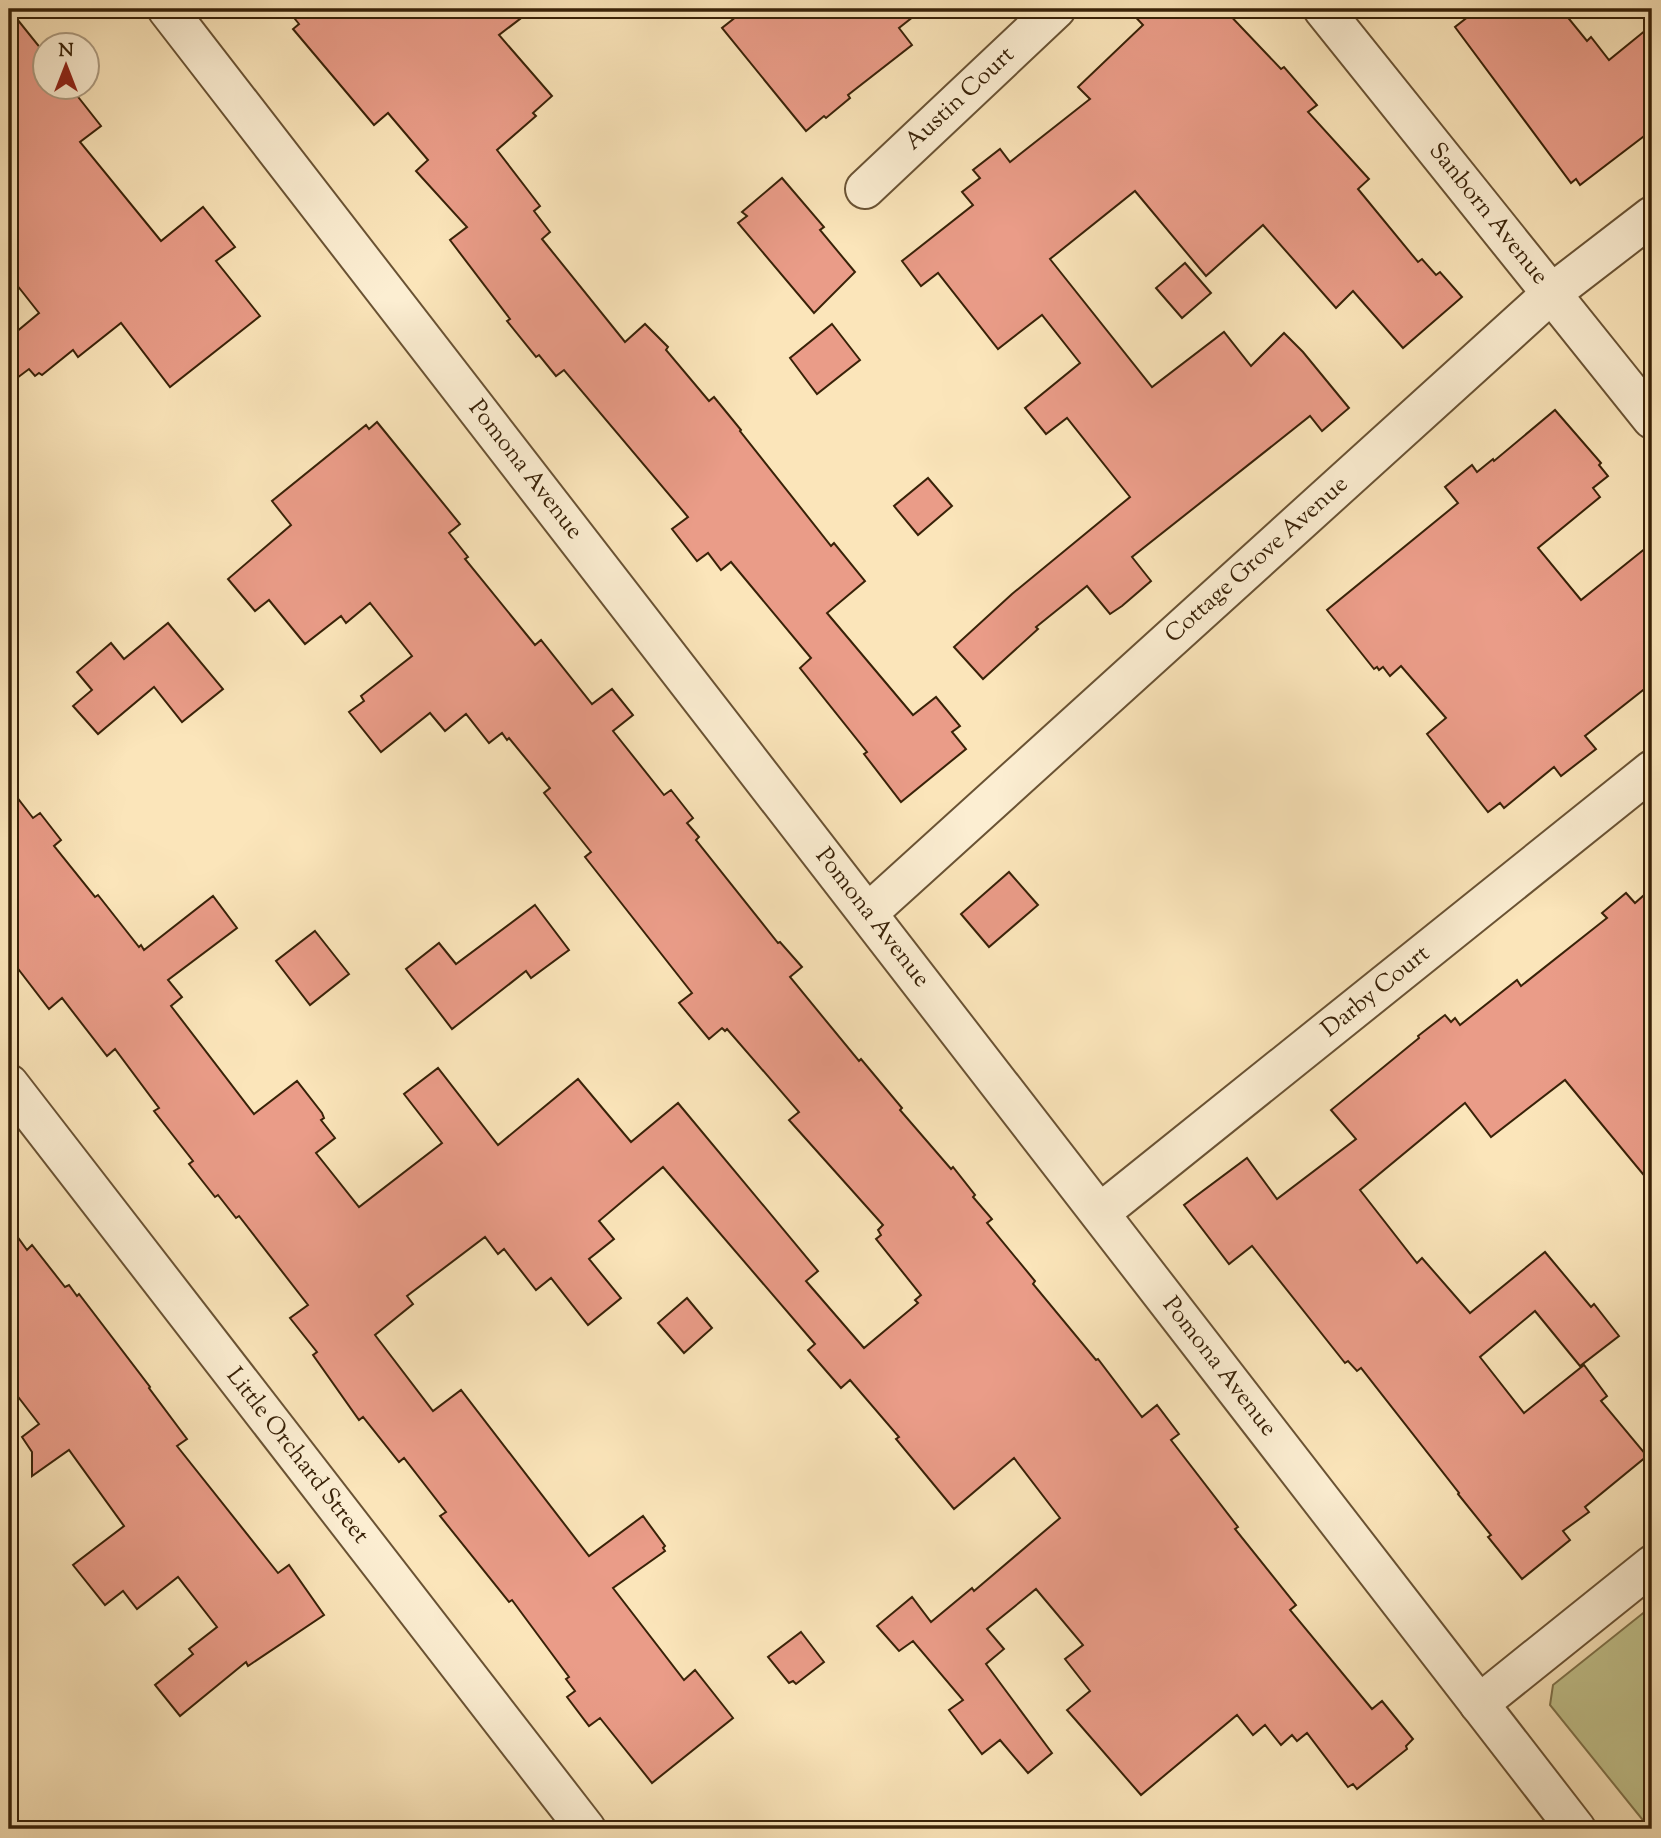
<svg xmlns="http://www.w3.org/2000/svg" width="1661" height="1838" font-family="'Sorts Mill Goudy',serif">
  <style>
    .green { fill: #c2c38d; stroke: #7e724a; stroke-width: 2 }
    .building { fill: #ea9c88; stroke: #392208; stroke-width: 2 }
    .lines { fill: none; stroke-linecap: round; stroke-linejoin: round }
    .minor-casing { stroke: #6a5334; stroke-width: 42 }
    .minor { stroke: #fceed2; stroke-width: 38 }
    .labels { text-anchor: middle; dominant-baseline: central; stroke-width: 5; stroke-linejoin: round; paint-order: stroke }
    .street-label { font-size: 24px; fill: #392208; stroke: #fceed2 }
  </style>
  <rect width="100%" height="100%" fill="#fbe5ba"/>
  <filter id="stains"><feTurbulence type="fractalNoise" baseFrequency=".00286" numOctaves="4"/><feColorMatrix values="0 0 0 0 .2 0 0 0 0 .09 0 0 0 0 .02 0 0 0 .5 -.17"/></filter>
  <radialGradient id="worn" r=".72"><stop offset=".6" stop-color="#630" stop-opacity="0"/><stop offset="1" stop-color="#630" stop-opacity=".3"/></radialGradient>
  <!-- green -->
  <path class="green" d="M 1652,1606 L 1652,1829 L 1650,1829 L 1550,1705 L 1553,1685 Z"/>
  <!-- building -->
  <g class="building">
    <path d="M 9,9 L 46,55 L 46,88 L 71,88 L 101,126 L 80,142 L 161,241 L 203,207 L 235,247 L 216,261 L 260,316 L 170,387 L 121,323 L 78,357 L 73,350 L 42,375 L 39,373 L 35,376 L 29,369 L 9,384 L 9,338 L 39,313 L 9,275 Z"/>
    <path d="M 287,9 L 533,9 L 499,35 L 552,96 L 533,113 L 536,116 L 497,150 L 540,206 L 534,211 L 550,232 L 542,239 L 625,342 L 645,324 L 668,347 L 666,350 L 709,401 L 714,397 L 741,430 L 740,431 L 831,546 L 834,543 L 865,581 L 827,613 L 913,715 L 936,697 L 960,726 L 952,732 L 966,749 L 901,802 L 864,754 L 867,752 L 800,668 L 811,658 L 731,562 L 721,570 L 708,553 L 697,561 L 672,529 L 688,517 L 564,370 L 556,376 L 539,355 L 536,357 L 507,321 L 510,319 L 450,240 L 467,227 L 416,171 L 428,160 L 388,113 L 374,125 L 293,29 L 299,24 Z"/>
    <path d="M 746,9 L 923,9 L 899,28 L 912,45 L 848,95 L 850,98 L 826,118 L 824,116 L 806,131 L 722,28 Z"/>
    <path d="M 1128,9 L 1224,9 L 1281,69 L 1284,67 L 1317,105 L 1308,112 L 1369,179 L 1358,189 L 1418,262 L 1422,259 L 1436,275 L 1440,272 L 1462,297 L 1403,348 L 1353,291 L 1336,308 L 1263,225 L 1206,276 L 1135,191 L 1050,259 L 1152,387 L 1224,332 L 1251,366 L 1284,333 L 1303,352 L 1349,408 L 1322,431 L 1310,416 L 1132,557 L 1151,581 L 1122,606 L 1110,614 L 1087,586 L 1036,627 L 1038,629 L 983,679 L 954,647 L 1012,594 L 1130,497 L 1067,418 L 1046,434 L 1025,408 L 1080,363 L 1042,315 L 998,349 L 938,273 L 921,286 L 902,261 L 973,205 L 962,192 L 980,178 L 973,170 L 1000,149 L 1010,162 L 1090,99 L 1078,87 L 1143,25 Z"/>
    <path d="M 1478,9 L 1561,9 L 1587,41 L 1591,37 L 1609,60 L 1652,25 L 1652,130 L 1580,185 L 1576,179 L 1571,183 L 1455,27 Z"/>
    <path d="M 782,178 L 824,227 L 820,230 L 855,272 L 814,313 L 738,223 L 747,216 L 742,212 Z"/>
    <path d="M 1185,263 L 1211,293 L 1182,318 L 1156,288 Z"/>
    <path d="M 832,324 L 860,360 L 817,394 L 790,358 Z"/>
    <path d="M 1555,410 L 1601,463 L 1599,465 L 1608,476 L 1593,488 L 1600,497 L 1538,548 L 1581,600 L 1652,543 L 1652,683 L 1585,736 L 1596,749 L 1561,776 L 1554,767 L 1504,808 L 1500,803 L 1488,812 L 1427,734 L 1446,718 L 1401,666 L 1390,676 L 1383,667 L 1379,670 L 1377,667 L 1374,669 L 1327,610 L 1458,503 L 1445,487 L 1472,465 L 1477,472 L 1493,459 L 1494,461 Z"/>
    <path d="M 377,422 L 460,524 L 449,533 L 468,557 L 465,559 L 535,645 L 541,640 L 592,704 L 612,689 L 633,715 L 613,731 L 664,795 L 671,790 L 693,818 L 687,823 L 699,837 L 696,840 L 778,943 L 780,942 L 802,967 L 790,977 L 859,1061 L 861,1059 L 902,1108 L 900,1110 L 951,1169 L 953,1167 L 975,1195 L 973,1197 L 992,1219 L 987,1223 L 1035,1281 L 1033,1284 L 1096,1360 L 1098,1359 L 1142,1417 L 1157,1405 L 1179,1434 L 1171,1440 L 1238,1527 L 1235,1529 L 1296,1605 L 1290,1610 L 1372,1709 L 1382,1701 L 1413,1739 L 1406,1746 L 1407,1749 L 1357,1789 L 1353,1784 L 1348,1787 L 1307,1733 L 1297,1741 L 1292,1735 L 1281,1745 L 1265,1725 L 1253,1735 L 1237,1715 L 1141,1795 L 1067,1710 L 1090,1691 L 1065,1659 L 1083,1645 L 1036,1589 L 987,1629 L 1004,1649 L 986,1664 L 1052,1753 L 1028,1773 L 1000,1740 L 982,1754 L 949,1710 L 963,1700 L 913,1641 L 899,1651 L 877,1626 L 912,1597 L 931,1622 L 972,1588 L 974,1591 L 1060,1518 L 1014,1458 L 954,1509 L 896,1439 L 899,1437 L 850,1380 L 841,1388 L 808,1350 L 815,1344 L 663,1167 L 599,1221 L 614,1239 L 589,1259 L 621,1298 L 588,1325 L 551,1278 L 536,1290 L 504,1249 L 498,1254 L 485,1237 L 407,1296 L 413,1304 L 375,1335 L 433,1411 L 461,1390 L 589,1556 L 643,1516 L 665,1546 L 663,1548 L 665,1551 L 613,1588 L 684,1680 L 695,1670 L 733,1718 L 652,1783 L 600,1718 L 589,1726 L 567,1697 L 575,1691 L 566,1679 L 569,1677 L 512,1600 L 509,1602 L 440,1516 L 446,1512 L 404,1458 L 399,1462 L 363,1417 L 359,1420 L 313,1355 L 317,1352 L 290,1318 L 308,1305 L 239,1216 L 236,1218 L 218,1195 L 215,1197 L 189,1164 L 193,1161 L 154,1111 L 159,1108 L 115,1049 L 107,1056 L 62,998 L 49,1009 L 9,957 L 9,787 L 33,818 L 40,813 L 61,840 L 54,846 L 95,897 L 98,895 L 139,947 L 141,945 L 144,950 L 213,896 L 237,928 L 168,980 L 182,997 L 171,1006 L 254,1114 L 297,1081 L 322,1113 L 324,1118 L 321,1120 L 335,1138 L 316,1153 L 359,1207 L 442,1143 L 404,1094 L 438,1068 L 498,1145 L 578,1079 L 631,1142 L 678,1103 L 818,1271 L 806,1281 L 864,1348 L 918,1303 L 915,1300 L 921,1295 L 876,1239 L 881,1235 L 878,1230 L 883,1225 L 789,1120 L 799,1112 L 727,1029 L 725,1031 L 722,1028 L 709,1039 L 679,1003 L 692,993 L 585,857 L 591,852 L 544,793 L 550,788 L 509,738 L 507,740 L 502,733 L 489,743 L 466,714 L 445,731 L 430,713 L 381,752 L 349,712 L 364,701 L 361,696 L 412,656 L 370,603 L 346,623 L 341,616 L 305,644 L 269,600 L 255,611 L 228,579 L 291,525 L 272,501 L 366,425 L 369,429 Z"/>
    <path d="M 928,478 L 952,506 L 918,535 L 894,506 Z"/>
    <path d="M 168,623 L 223,689 L 182,722 L 154,687 L 98,734 L 73,706 L 92,690 L 77,672 L 111,643 L 124,659 Z"/>
    <path d="M 1009,872 L 1038,905 L 989,947 L 961,914 Z"/>
    <path d="M 1652,888 L 1652,1185 L 1565,1080 L 1491,1137 L 1465,1103 L 1360,1190 L 1417,1263 L 1422,1258 L 1470,1313 L 1545,1252 L 1591,1307 L 1594,1304 L 1619,1336 L 1580,1366 L 1535,1311 L 1480,1357 L 1524,1413 L 1584,1365 L 1607,1396 L 1601,1401 L 1647,1456 L 1585,1507 L 1589,1512 L 1563,1531 L 1570,1540 L 1522,1579 L 1488,1537 L 1491,1535 L 1458,1494 L 1459,1493 L 1361,1368 L 1357,1371 L 1348,1361 L 1345,1363 L 1252,1246 L 1229,1264 L 1184,1205 L 1247,1158 L 1277,1199 L 1356,1139 L 1331,1110 L 1419,1038 L 1418,1036 L 1445,1015 L 1451,1022 L 1455,1018 L 1460,1025 L 1517,980 L 1521,986 L 1607,918 L 1602,913 L 1626,893 L 1635,903 Z"/>
    <path d="M 535,905 L 569,950 L 531,978 L 526,971 L 452,1029 L 406,969 L 439,943 L 456,964 Z"/>
    <path d="M 315,931 L 349,974 L 310,1005 L 276,961 Z"/>
    <path d="M 9,1225 L 27,1250 L 32,1245 L 65,1287 L 69,1285 L 77,1296 L 79,1294 L 150,1387 L 149,1388 L 187,1439 L 177,1446 L 278,1573 L 289,1565 L 324,1615 L 248,1666 L 246,1662 L 180,1716 L 155,1685 L 193,1654 L 189,1649 L 217,1627 L 178,1577 L 137,1609 L 123,1591 L 105,1605 L 73,1565 L 124,1526 L 69,1450 L 32,1476 L 32,1452 L 22,1437 L 39,1424 L 9,1385 Z"/>
    <path d="M 687,1298 L 712,1328 L 684,1353 L 658,1323 Z"/>
    <path d="M 801,1632 L 824,1662 L 796,1684 L 793,1681 L 789,1683 L 768,1657 Z"/>
  </g>
  <g class="lines">
    <defs>
      <g id="minor">
        <path d="M 167,9 L 1576,1829"/>
        <path d="M 1323,9 L 1652,419"/>
        <path d="M 865,189 L 1056,9"/>
        <path d="M 868,913 L 1552,293 L 1652,216"/>
        <path d="M 9,1084 L 586,1829"/>
        <path d="M 1100,1213 L 1652,770"/>
        <path d="M 1479,1704 L 1652,1565"/>
      </g>
    </defs>
    <!-- minor casing -->
    <use href="#minor" class="minor-casing"/>
    <!-- minor -->
    <use href="#minor" class="minor"/>
  </g>
  <g class="labels">
    <!-- street labels -->
    <g class="street-label">
      <text transform="translate(960 99) rotate(-43)">Austin Court</text>
      <text transform="translate(1488 214) rotate(51)">Sanborn Avenue</text>
      <text transform="translate(525 470) rotate(52)">Pomona Avenue</text>
      <text transform="translate(1257 560) rotate(-42)">Cottage Grove Avenue</text>
      <text transform="translate(872 918) rotate(52)">Pomona Avenue</text>
      <text transform="translate(1376 992) rotate(-39)">Darby Court</text>
      <text transform="translate(1219 1367) rotate(52)">Pomona Avenue</text>
      <text transform="translate(297 1456) rotate(52)">Little Orchard Street</text>
    </g>
  </g>
  <!-- margin -->
  <rect width="1661" height="1838" fill="none" stroke="#fbe5ba" stroke-width="35"/>
  <rect x="10" y="10" width="1640" height="1817" fill="none" stroke="#392208" stroke-width="3.5"/>
  <rect x="18" y="18" width="1626" height="1803" fill="none" stroke="#392208" stroke-width="2"/>
  <!-- north arrow -->
  <g transform="translate(66 66)"><circle r="33" fill="#fceed2" stroke="#ae9c81" stroke-width="2"/>
  <path d="M0-5L12 26L0 18L-12 26Z" fill="#8f2418"/>
  <text y="-10" font-size="19" font-weight="bold" text-anchor="middle" fill="#392208">N</text>
  </g>
  <rect width="100%" height="100%" filter="url(#stains)"/>
  <rect width="100%" height="100%" fill="url(#worn)"/>
</svg>
